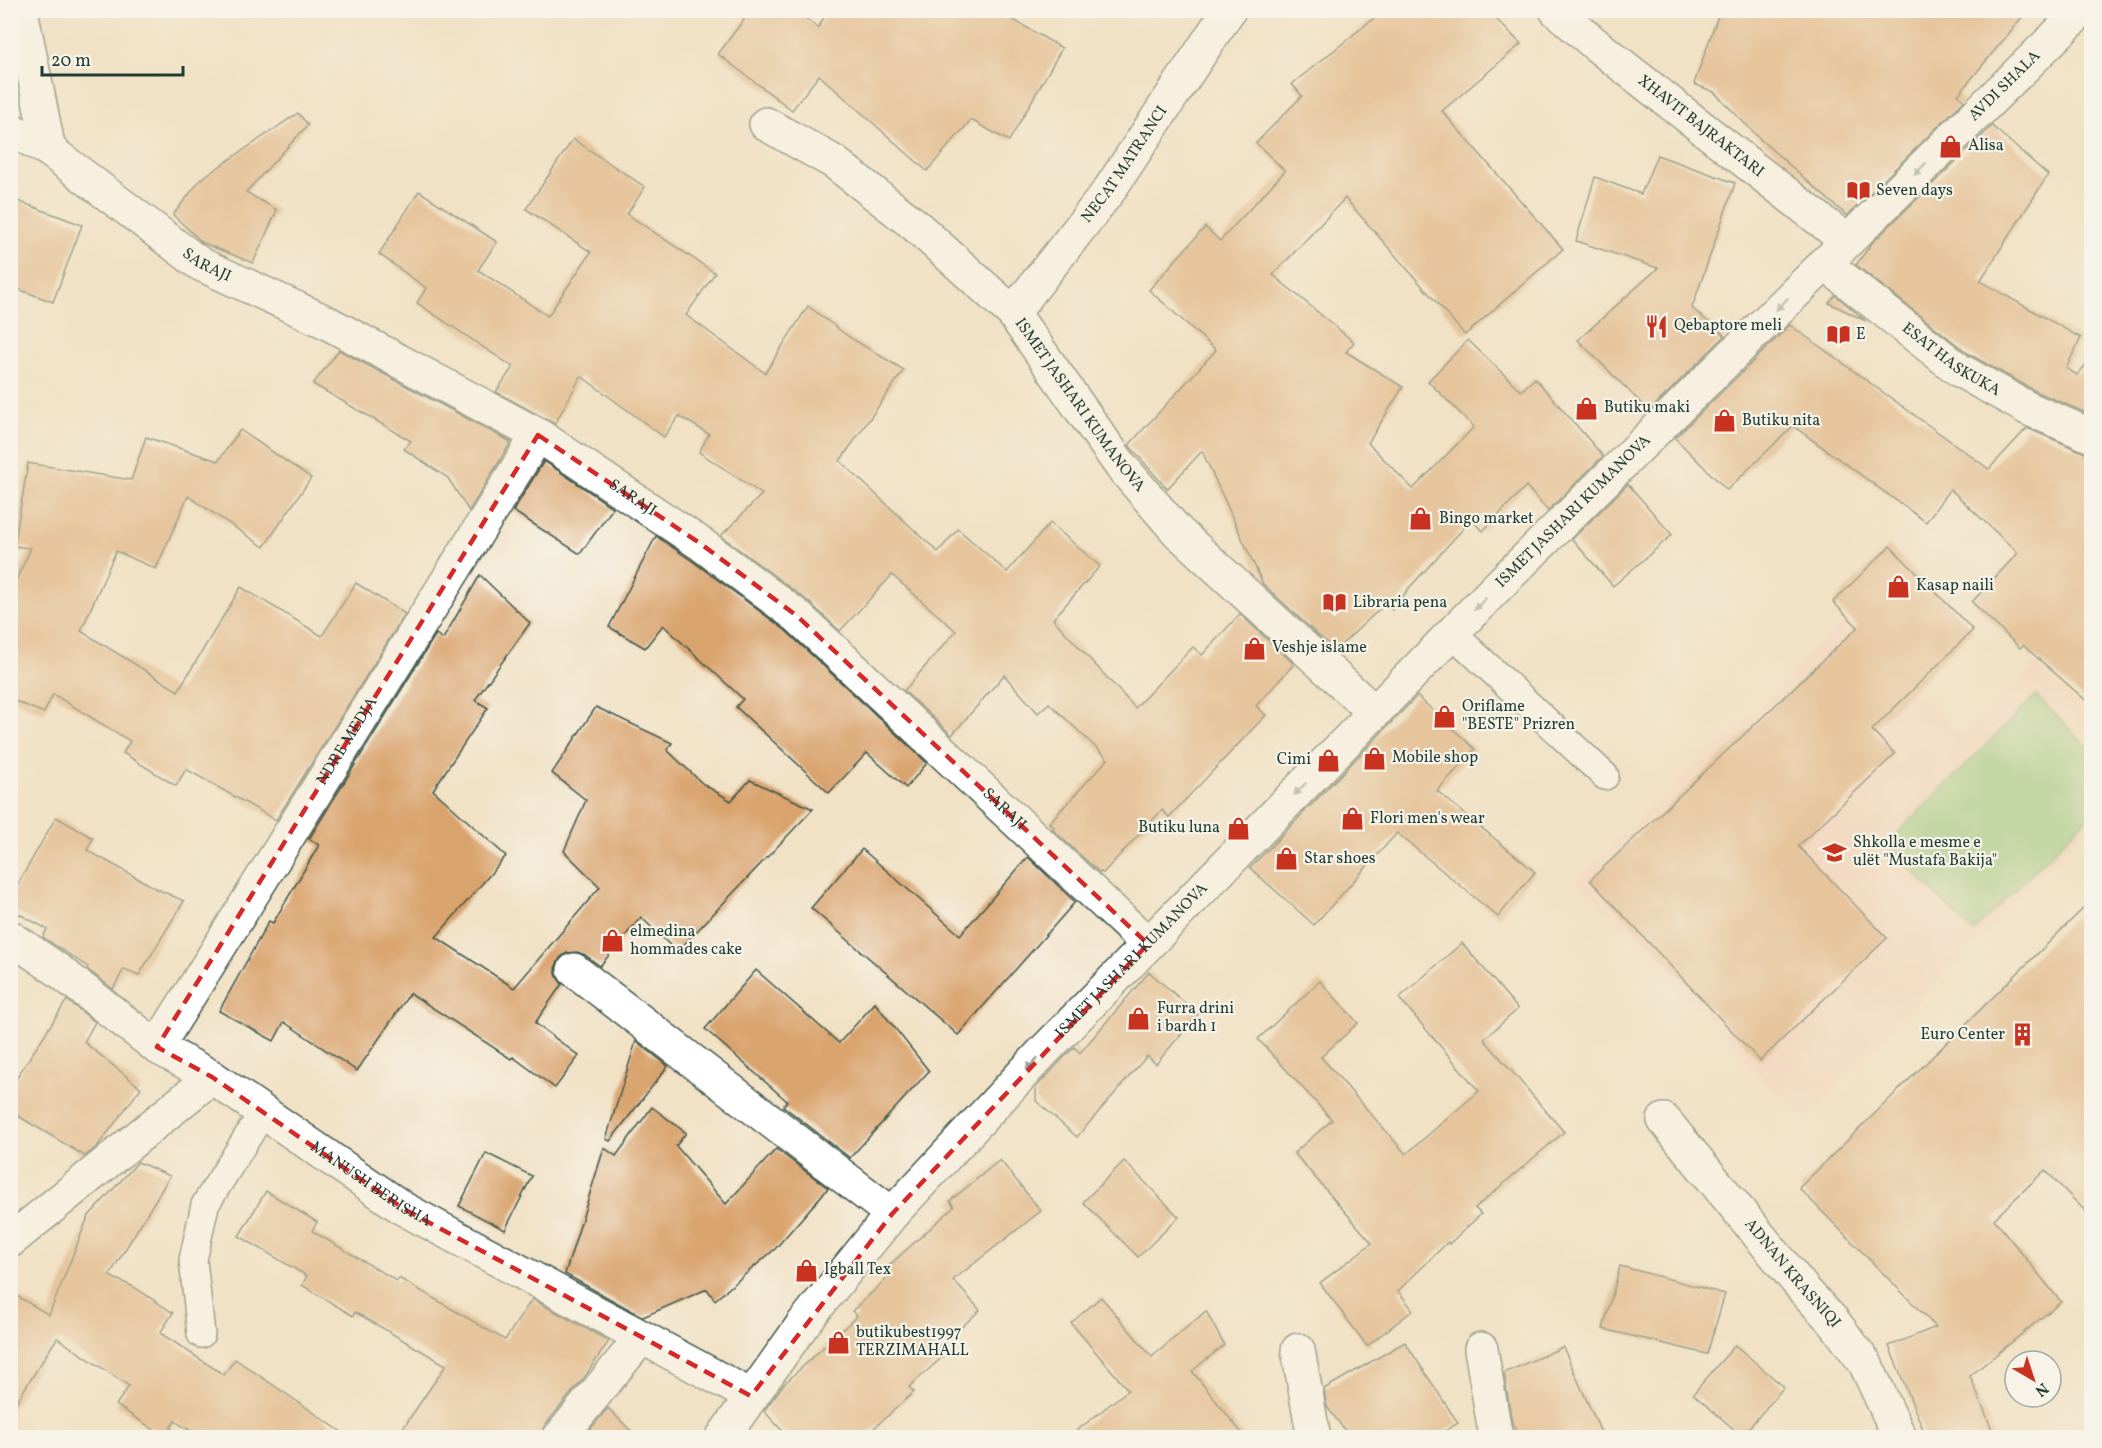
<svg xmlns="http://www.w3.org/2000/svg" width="2102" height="1448" font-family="Vollkorn,serif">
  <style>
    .built { fill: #f5d3c1 }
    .green { fill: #8dc87d; stroke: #568258; stroke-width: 1.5 }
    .building { fill: #d9a36d }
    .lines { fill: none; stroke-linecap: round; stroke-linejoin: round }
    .service-casing { stroke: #3e564a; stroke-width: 30 }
    .minor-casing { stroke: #3e564a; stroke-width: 36 }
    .tertiary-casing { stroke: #3e564a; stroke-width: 36 }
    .service { stroke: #fff; stroke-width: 27 }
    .minor { stroke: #fff; stroke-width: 33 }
    .tertiary { stroke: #fff; stroke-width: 33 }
    .oneway { fill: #8f9e9a }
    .marked { fill: none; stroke: #d62828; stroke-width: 4.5; stroke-dasharray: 12 8; stroke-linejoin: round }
    .labels { text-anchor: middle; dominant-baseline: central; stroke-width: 4.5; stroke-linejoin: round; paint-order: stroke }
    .street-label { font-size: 16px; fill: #1f3d34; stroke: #f7f3e8 }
    .poi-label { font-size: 16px; fill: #1f3d34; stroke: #f7f3e8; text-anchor: start }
  </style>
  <rect width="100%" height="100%" fill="#f7f3e8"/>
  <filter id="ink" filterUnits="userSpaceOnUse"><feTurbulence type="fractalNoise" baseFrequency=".0167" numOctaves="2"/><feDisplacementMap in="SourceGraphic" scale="12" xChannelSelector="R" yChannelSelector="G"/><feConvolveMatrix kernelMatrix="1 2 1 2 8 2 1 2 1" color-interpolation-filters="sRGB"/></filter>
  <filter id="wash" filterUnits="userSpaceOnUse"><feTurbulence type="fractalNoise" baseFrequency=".008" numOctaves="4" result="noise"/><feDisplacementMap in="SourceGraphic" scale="24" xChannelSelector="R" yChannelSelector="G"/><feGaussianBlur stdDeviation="1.35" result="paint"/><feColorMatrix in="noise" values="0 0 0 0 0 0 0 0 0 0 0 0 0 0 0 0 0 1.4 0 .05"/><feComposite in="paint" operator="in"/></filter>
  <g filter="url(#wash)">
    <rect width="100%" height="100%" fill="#f1e1c5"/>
    <!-- built -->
    <path class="built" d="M 1843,623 L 1962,732 L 2036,665 L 2091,715 L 2091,823 L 1804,1121 L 1576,880 Z"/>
    <!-- green -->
    <path class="green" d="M 2036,695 L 2091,751 L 2091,814 L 1973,932 L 1886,844 Z"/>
    <g id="blocks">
      <!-- building -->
      <g class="building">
        <path d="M 751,10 L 795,10 L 818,28 L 828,10 L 996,10 L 1062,48 L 1009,141 L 971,120 L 927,171 L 819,75 L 792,110 L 718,54 Z"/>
        <path d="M 1384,10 L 1487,10 L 1521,44 L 1442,111 L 1563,249 L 1465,335 L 1345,198 L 1273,275 L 1354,342 L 1346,352 L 1403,387 L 1368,443 L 1413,489 L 1474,427 L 1428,381 L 1468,340 L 1521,391 L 1535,378 L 1603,456 L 1548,511 L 1526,486 L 1483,531 L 1471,520 L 1410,587 L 1392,610 L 1385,604 L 1337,649 L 1320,637 L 1263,584 L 1202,451 L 1167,489 L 1129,445 L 1216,350 L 1149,290 L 1205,227 L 1220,241 L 1285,171 L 1256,143 L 1302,96 L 1292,84 Z"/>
        <path d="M 1720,10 L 2028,10 L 1958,95 L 1964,101 L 1847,216 L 1761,140 L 1714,92 L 1694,84 Z"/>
        <path d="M 298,113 L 308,125 L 246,192 L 277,210 L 253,263 L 203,243 L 173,215 L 201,179 Z"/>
        <path d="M 1992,126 L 2048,175 L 1980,281 L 2081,338 L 2066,368 L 2077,375 L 2091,359 L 2091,415 L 2037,392 L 1969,354 L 1856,265 L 1872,243 Z"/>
        <path d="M 573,139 L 645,187 L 627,214 L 715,273 L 686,315 L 765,373 L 808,306 L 849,337 L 904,370 L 840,461 L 938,552 L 958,529 L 1007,572 L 1050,523 L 1100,566 L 1053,619 L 1135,708 L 1193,647 L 1202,655 L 1240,614 L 1294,664 L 1256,706 L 1266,715 L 1169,817 L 1162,810 L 1103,873 L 1101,872 L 1100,873 L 1052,829 L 1054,827 L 1049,823 L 1108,759 L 1049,703 L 1038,713 L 1004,675 L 952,735 L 904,691 L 956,631 L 892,575 L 840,631 L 808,601 L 721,536 L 762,494 L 699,452 L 709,434 L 679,416 L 664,437 L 581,376 L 555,424 L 496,392 L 513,367 L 417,303 L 426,288 L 379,254 L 419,191 L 497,242 L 478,270 L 548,316 L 591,252 L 526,209 Z"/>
        <path d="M 1657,155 L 1735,183 L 1692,308 L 1725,336 L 1649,411 L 1578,340 L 1658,268 L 1576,241 L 1595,177 L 1641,194 Z"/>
        <path d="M 10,198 L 82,225 L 53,302 L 10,286 Z"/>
        <path d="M 1835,295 L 1866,321 L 1829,303 Z"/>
        <path d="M 1790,325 L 1989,469 L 2027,428 L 2085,453 L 2091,454 L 2091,705 L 2023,645 L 2020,648 L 1972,602 L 2018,553 L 1950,489 L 1926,522 L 1793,426 L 1727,490 L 1675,438 Z"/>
        <path d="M 339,350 L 511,442 L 469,511 L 448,478 L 404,449 L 411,441 L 313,384 Z"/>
        <path d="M 240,430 L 311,478 L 264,547 L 188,496 L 156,569 L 116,551 L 81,631 L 178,691 L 241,587 L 322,636 L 356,583 L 405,614 L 276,820 L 186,769 L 176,786 L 123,753 L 130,741 L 53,694 L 44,713 L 10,699 L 10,593 L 31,548 L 14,546 L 28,463 L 131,480 L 146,437 L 218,461 Z"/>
        <path d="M 544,461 L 613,508 L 580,554 L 513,511 Z"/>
        <path d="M 1628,484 L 1672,535 L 1613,586 L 1572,539 Z"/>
        <path d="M 656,536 L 695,563 L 785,630 L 927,763 L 906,788 L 867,753 L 829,793 L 736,707 L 743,699 L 663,625 L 645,648 L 609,627 Z"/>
        <path d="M 1890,546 L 1973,630 L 1872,730 L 1895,754 L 1798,846 L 1887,938 L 1760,1061 L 1590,880 L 1858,627 L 1833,602 Z"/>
        <path d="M 480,575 L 530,623 L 475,700 L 488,708 L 433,790 L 506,856 L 436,937 L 514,988 L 600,887 L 564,851 L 586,800 L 552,773 L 596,707 L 672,743 L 667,750 L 703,784 L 731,801 L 750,780 L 813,809 L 677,952 L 641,917 L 600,966 L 585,955 L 577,952 L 567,953 L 560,958 L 555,968 L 557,977 L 562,984 L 535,1023 L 579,1056 L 555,1088 L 513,1057 L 511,1059 L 410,993 L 357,1071 L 284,1022 L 274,1041 L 219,1011 L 269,921 L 273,923 L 319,845 L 309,839 L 436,634 L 443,639 Z"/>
        <path d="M 1417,696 L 1475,749 L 1437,791 L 1535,872 L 1498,917 L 1397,833 L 1314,925 L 1250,868 Z"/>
        <path d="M 56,817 L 93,838 L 87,850 L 157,889 L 184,901 L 139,975 L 124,969 L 113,989 L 87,969 L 88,967 L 43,937 L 47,929 L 10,909 L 10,898 Z"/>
        <path d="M 862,849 L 960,935 L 1028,857 L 1075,902 L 958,1035 L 811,908 Z"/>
        <path d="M 2091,901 L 2091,1217 L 2045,1170 L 1994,1219 L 2061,1302 L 1970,1376 L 1995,1437 L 1926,1437 L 1889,1346 L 1936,1327 L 1799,1188 Z"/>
        <path d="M 1462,943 L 1518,1009 L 1484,1039 L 1564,1132 L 1475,1208 L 1481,1214 L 1449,1244 L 1448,1242 L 1398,1291 L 1413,1310 L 1367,1346 L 1320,1283 L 1372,1243 L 1294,1153 L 1332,1120 L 1258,1039 L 1320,981 L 1358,1023 L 1321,1057 L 1406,1154 L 1479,1091 L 1399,998 Z"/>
        <path d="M 756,970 L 839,1043 L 875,1003 L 929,1071 L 850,1158 L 783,1106 L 787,1101 L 705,1029 Z"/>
        <path d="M 1149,972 L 1198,1014 L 1156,1064 L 1147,1056 L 1077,1137 L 1036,1101 L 1036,1087 L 1074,1047 L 1080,1053 Z"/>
        <path d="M 67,1000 L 95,1022 L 84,1042 L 141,1088 L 97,1147 L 85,1156 L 10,1111 L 10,1088 Z"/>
        <path d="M 636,1041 L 668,1066 L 610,1141 L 606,1139 Z"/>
        <path d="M 652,1107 L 686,1133 L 676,1146 L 726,1204 L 776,1149 L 828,1188 L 775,1249 L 715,1300 L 707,1289 L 643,1317 L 565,1274 L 604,1148 L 616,1156 Z"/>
        <path d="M 486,1153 L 532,1176 L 505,1230 L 459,1206 Z"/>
        <path d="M 1000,1160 L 1041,1211 L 953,1280 L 980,1310 L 941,1346 L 947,1353 L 909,1387 L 914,1392 L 864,1437 L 788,1437 L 764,1411 L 783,1385 L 857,1316 L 852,1311 L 891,1275 L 885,1269 L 954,1207 L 950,1201 Z"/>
        <path d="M 1124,1161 L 1179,1217 L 1138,1257 L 1083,1202 Z"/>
        <path d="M 138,1162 L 170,1176 L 109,1276 L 134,1287 L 173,1313 L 160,1333 L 224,1375 L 235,1359 L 349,1437 L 200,1437 L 175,1421 L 165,1437 L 116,1405 L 129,1386 L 57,1338 L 10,1412 L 10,1292 L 49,1315 L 88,1217 Z"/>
        <path d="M 266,1191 L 317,1222 L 312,1231 L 397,1281 L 399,1278 L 505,1340 L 532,1299 L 609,1341 L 583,1379 L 544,1426 L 541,1437 L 397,1437 L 446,1365 L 355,1312 L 353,1316 L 302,1285 L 307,1276 L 239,1236 Z"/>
        <path d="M 1620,1266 L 1725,1294 L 1707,1354 L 1603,1329 Z"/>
        <path d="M 1101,1297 L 1152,1357 L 1206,1311 L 1224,1345 L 1192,1371 L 1245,1437 L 1069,1437 L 1128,1390 L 1071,1323 Z"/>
        <path d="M 1405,1342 L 1458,1423 L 1436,1437 L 1350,1437 L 1327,1407 L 1324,1389 Z"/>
        <path d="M 1735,1345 L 1784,1387 L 1742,1436 L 1693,1394 Z"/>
        <path d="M 1563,1347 L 1603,1437 L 1519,1437 L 1512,1423 L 1504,1373 Z"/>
        <path d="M 608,1408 L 637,1437 L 584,1437 Z"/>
      </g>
    </g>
  </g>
  <g filter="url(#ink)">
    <use href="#blocks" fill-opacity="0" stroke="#3e564a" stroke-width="1.5"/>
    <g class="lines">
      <defs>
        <g id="service">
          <path d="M 1452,633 L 1605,776"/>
          <path d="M 201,1334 L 193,1260 L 205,1205 L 263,1112"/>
        </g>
        <g id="minor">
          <path d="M 21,10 L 49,150"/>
          <path id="s1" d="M 1556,10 L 1595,44 L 1847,241"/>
          <path id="s2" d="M 766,124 L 834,162 L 915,225 L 1013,313 L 1121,466 L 1177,531 L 1374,712"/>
          <path id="s3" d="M 10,129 L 49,150 L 200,264 L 324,321 L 538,435 L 701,544 L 797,616 L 1148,944"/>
          <path id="s4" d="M 1824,263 L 1959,370 L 2029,409 L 2092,436"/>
          <path id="s5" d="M 1013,313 L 1108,192 L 1229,10"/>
          <path id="s6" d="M 10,937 L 58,970 L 157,1047 L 212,1077 L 404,1209 L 751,1396"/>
          <path d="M 574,970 L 892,1214"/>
          <path id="s7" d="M 157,1047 L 538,435"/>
          <path id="s8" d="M 1664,1120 L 1805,1291 L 1834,1322 L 1865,1363 L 1900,1438"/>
          <path d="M 10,1241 L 212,1077"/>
          <path d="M 1481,1349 L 1496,1438"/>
          <path d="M 1298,1350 L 1314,1438"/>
          <path d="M 559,1438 L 641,1338"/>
        </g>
        <g id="tertiary">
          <path id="s9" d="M 722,1438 L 803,1324 L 892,1214 L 1042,1053 L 1497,587 L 2082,10"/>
        </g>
      </defs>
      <!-- service casing -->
      <use href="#service" class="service-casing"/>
      <!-- minor casing -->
      <use href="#minor" class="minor-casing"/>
      <!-- tertiary casing -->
      <use href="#tertiary" class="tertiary-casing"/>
      <!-- service -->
      <use href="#service" class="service"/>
      <!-- minor -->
      <use href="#minor" class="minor"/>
      <!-- tertiary -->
      <use href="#tertiary" class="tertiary"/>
    </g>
    <!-- one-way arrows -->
    <defs><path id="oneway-solid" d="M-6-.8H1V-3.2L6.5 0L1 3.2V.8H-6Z" transform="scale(1.5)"/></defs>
    <g class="oneway">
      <use href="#oneway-solid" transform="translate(1920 169) rotate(135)"/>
      <use href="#oneway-solid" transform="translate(1782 304) rotate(135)"/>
      <use href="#oneway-solid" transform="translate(1480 604) rotate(135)"/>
      <use href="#oneway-solid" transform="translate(1300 789) rotate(134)"/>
      <use href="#oneway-solid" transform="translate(1032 1064) rotate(133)"/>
    </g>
  </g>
  <!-- marked area -->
  <path d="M0 0H2102V1448H0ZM 538,435 L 701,544 L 797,616 L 1148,944 L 892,1214 L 751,1396 L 404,1209 L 212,1077 L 157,1047 Z" fill="#f1e1c5" fill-opacity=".55" fill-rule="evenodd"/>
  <path class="marked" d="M 538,435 L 701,544 L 797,616 L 1148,944 L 892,1214 L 751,1396 L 404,1209 L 212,1077 L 157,1047 Z"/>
  <!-- icons -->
  <defs>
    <symbol id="shop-bare" viewBox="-9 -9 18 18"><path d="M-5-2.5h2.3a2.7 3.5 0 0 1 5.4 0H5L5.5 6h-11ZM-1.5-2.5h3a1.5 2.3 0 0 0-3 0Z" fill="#c8321e" stroke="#f7f3e8" stroke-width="2.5" paint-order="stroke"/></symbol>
    <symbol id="library-bare" viewBox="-9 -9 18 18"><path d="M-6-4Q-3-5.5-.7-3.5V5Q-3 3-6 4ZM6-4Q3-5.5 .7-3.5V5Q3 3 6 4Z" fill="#c8321e" stroke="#f7f3e8" stroke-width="2.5" paint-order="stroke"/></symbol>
    <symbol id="restaurant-bare" viewBox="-9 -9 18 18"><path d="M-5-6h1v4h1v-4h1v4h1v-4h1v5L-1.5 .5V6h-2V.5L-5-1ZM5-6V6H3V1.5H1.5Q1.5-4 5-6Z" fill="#c8321e" stroke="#f7f3e8" stroke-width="2.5" paint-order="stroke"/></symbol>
    <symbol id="school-bare" viewBox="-9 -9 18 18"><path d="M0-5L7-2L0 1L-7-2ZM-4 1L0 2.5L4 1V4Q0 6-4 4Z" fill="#c8321e" stroke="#f7f3e8" stroke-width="2.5" paint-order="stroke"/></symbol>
    <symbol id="building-bare" viewBox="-9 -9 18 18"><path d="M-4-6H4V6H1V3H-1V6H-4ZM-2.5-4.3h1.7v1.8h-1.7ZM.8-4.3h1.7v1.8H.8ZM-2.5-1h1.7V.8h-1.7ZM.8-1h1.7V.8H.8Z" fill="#c8321e" stroke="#f7f3e8" stroke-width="2.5" paint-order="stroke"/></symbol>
  </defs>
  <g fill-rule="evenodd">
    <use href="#shop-bare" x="1934" y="130" width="33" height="33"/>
    <use href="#library-bare" x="1842" y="174" width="33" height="33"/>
    <use href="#restaurant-bare" x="1640" y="310" width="33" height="33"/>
    <use href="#library-bare" x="1822" y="318" width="33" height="33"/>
    <use href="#shop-bare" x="1570" y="392" width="33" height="33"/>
    <use href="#shop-bare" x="1708" y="404" width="33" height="33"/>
    <use href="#shop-bare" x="1404" y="502" width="33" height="33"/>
    <use href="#shop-bare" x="1882" y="570" width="33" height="33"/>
    <use href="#library-bare" x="1318" y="586" width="33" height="33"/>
    <use href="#shop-bare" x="1238" y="632" width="33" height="33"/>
    <use href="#shop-bare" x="1428" y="700" width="33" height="33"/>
    <use href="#shop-bare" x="1358" y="742" width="33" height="33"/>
    <use href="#shop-bare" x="1312" y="744" width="33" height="33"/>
    <use href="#shop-bare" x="1336" y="802" width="33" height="33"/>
    <use href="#shop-bare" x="1222" y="812" width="33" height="33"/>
    <use href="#school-bare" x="1818" y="836" width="33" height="33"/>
    <use href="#shop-bare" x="1270" y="842" width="33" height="33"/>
    <use href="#shop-bare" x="596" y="924" width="33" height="33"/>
    <use href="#shop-bare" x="1122" y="1002" width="33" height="33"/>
    <use href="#building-bare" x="2006" y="1018" width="33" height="33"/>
    <use href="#shop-bare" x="790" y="1254" width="33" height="33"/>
    <use href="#shop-bare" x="822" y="1326" width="33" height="33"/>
  </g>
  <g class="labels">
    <!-- street labels -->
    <g class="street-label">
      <text stroke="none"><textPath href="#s9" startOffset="1866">AVDI SHALA</textPath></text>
      <text stroke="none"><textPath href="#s1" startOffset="186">XHAVIT BAJRAKTARI</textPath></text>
      <text stroke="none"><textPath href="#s5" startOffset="186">NECAT MATRANCI</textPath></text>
      <text stroke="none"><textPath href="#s3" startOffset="240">SARAJI</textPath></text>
      <text stroke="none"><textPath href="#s4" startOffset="160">ESAT HASKUKA</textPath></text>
      <text stroke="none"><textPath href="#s2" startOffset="426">ISMET JASHARI KUMANOVA</textPath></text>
      <text stroke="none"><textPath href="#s3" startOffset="726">SARAJI</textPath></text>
      <text stroke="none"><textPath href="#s9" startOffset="1260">ISMET JASHARI KUMANOVA</textPath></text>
      <text stroke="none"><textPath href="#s7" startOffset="360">NDRE MEDJA</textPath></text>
      <text stroke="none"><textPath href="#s3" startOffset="1212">SARAJI</textPath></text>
      <text stroke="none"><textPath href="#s9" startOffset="630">ISMET JASHARI KUMANOVA</textPath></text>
      <text stroke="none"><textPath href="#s6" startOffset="438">MANUSH BERISHA</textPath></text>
      <text stroke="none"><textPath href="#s8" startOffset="200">ADNAN KRASNIQI</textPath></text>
    </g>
    <!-- poi labels -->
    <g class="poi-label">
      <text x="1968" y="146">Alisa</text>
      <text x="1876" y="191">Seven days</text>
      <text x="1674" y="326">Qebaptore meli</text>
      <text x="1856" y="335">E</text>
      <text x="1604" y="408">Butiku maki</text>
      <text x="1742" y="421">Butiku nita</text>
      <text x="1439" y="519">Bingo market</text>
      <text x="1916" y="586">Kasap naili</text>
      <text x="1353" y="603">Libraria pena</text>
      <text x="1272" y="648">Veshje islame</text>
      <text x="1462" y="707">Oriflame<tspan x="1462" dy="18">"BESTE" Prizren</tspan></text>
      <text x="1392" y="758">Mobile shop</text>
      <text x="1311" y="760" text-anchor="end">Cimi</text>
      <text x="1370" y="819">Flori men's wear</text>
      <text x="1220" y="828" text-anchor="end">Butiku luna</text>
      <text x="1853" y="843">Shkolla e mesme e<tspan x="1853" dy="18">ulët "Mustafa Bakija"</tspan></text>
      <text x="1304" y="859">Star shoes</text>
      <text x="630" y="932">elmedina<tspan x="630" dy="18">hommades cake</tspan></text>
      <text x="1157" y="1009">Furra drini<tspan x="1157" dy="18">i bardh 1</tspan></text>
      <text x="2005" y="1035" text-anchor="end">Euro Center</text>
      <text x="824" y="1270">Igball Tex</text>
      <text x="856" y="1333">butikubest1997<tspan x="856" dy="18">TERZIMAHALL</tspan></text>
    </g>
  </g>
  <!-- margin -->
  <rect width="2102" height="1448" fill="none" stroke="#f7f3e8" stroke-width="36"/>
  <!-- north arrow -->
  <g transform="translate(2033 1379) rotate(141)"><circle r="28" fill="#f7f3e8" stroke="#a1aaa0" stroke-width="1.5"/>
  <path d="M0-4.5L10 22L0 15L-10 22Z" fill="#c8321e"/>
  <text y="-9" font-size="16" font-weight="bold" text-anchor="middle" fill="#1f3d34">N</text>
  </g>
  <!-- scale -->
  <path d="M42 66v9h141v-9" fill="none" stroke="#1f3d34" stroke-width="3"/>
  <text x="51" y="66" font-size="18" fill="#1f3d34" stroke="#f7f3e8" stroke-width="4.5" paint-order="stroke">20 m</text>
</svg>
